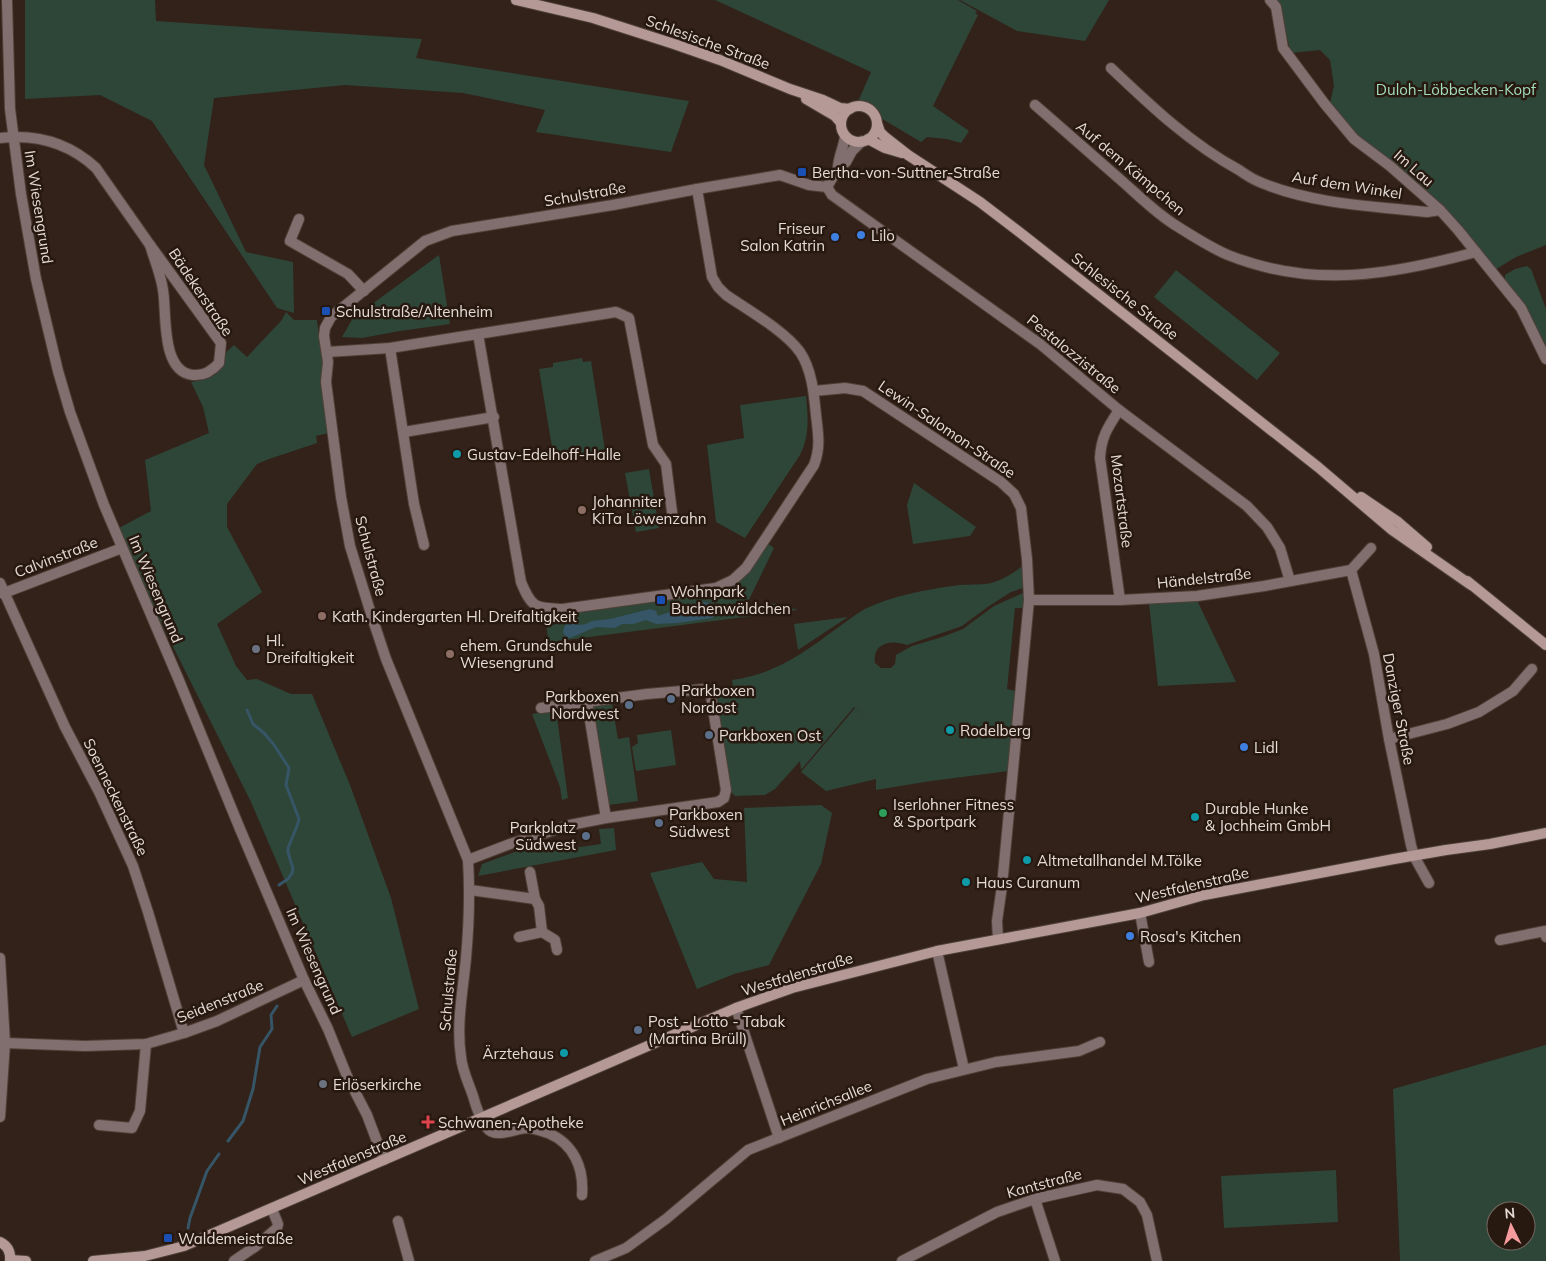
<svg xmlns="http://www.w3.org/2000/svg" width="1546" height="1261" font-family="Mulish,sans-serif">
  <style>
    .green { fill: #2e4638; fill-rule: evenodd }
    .water { fill: #365567 }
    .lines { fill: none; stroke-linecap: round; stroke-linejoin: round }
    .stream { stroke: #365567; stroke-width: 3 }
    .minor-casing { stroke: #4f4037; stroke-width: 12 }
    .secondary-casing { stroke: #4f4037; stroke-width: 12 }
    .minor { stroke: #806f6e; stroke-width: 10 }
    .secondary { stroke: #b49996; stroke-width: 10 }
    .transit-dot { fill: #1a4fb4; stroke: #271910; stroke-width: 2 }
    .shop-dot { fill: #3f7fe0; stroke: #271910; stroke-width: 2 }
    .culture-dot { fill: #0f9aa8; stroke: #271910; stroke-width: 2 }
    .education-dot { fill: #8d6e63; stroke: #271910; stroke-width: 2 }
    .worship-dot { fill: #6b7280; stroke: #271910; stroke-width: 2 }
    .service-dot { fill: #5c6f8a; stroke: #271910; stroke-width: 2 }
    .leisure-dot { fill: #2e9e5b; stroke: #271910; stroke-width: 2 }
    .health-dot { fill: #e0444e; stroke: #271910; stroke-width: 2 }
    .labels { text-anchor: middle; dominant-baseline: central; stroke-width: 5; stroke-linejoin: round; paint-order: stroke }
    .street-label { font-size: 15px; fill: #e6dcd6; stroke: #271910 }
    .park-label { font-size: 15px; fill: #a2dcb9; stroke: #271910 }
    .poi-label { font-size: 15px; fill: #e6dcd6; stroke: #271910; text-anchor: start }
  </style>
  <rect width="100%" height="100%" fill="#322219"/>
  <!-- green -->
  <g class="green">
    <path d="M 25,0 L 155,0 L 156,21 L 422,39 L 416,58 L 689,101 L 671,152 L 536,132 L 545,110 L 463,93 L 345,85 L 214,98 L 204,165 L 246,252 L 293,262 L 294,313 L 277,308 L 152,121 L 100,95 L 25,99 Z"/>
    <path d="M 715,0 L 958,0 L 977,11 L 975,13 L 978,15 L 933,106 L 969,131 L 961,143 L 947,139 L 927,137 L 921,142 L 857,104 L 871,72 Z"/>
    <path d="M 960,0 L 1109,0 L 1085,41 L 1017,31 Z"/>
    <path d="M 1277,0 L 1546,0 L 1546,245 L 1516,257 L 1493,271 L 1441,208 L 1355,137 L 1329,107 L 1334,86 L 1330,60 L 1320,50 L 1291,53 Z"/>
    <path d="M 439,255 L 450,324 L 400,331 L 362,338 L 342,337 L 353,318 Z"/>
    <path d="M 1527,266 L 1531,269 L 1546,309 L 1546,351 L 1505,280 L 1505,275 L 1515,269 Z"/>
    <path d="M 1176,270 L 1280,353 L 1257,380 L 1154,297 Z"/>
    <path d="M 286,312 L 294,320 L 317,320 L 320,344 L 324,355 L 329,433 L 316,436 L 317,443 L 269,459 L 257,464 L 227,504 L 227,527 L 262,592 L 217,624 L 236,666 L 247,680 L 257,679 L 291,694 L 312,694 L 350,785 L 391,898 L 419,1009 L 352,1037 L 251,802 L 132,565 L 117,529 L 151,511 L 145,460 L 209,433 L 203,407 L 191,382 C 209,379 224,376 224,354 L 234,345 L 247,357 L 281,321 Z"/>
    <path d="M 582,358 L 583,362 L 591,361 L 605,450 L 554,459 L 539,369 L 553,367 L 553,363 Z"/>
    <path d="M 806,396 C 808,417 810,435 800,455 L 745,538 L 716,522 L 707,445 L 744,438 L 740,405 Z"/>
    <path d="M 649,469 L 659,528 L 636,532 L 625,473 Z"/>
    <path d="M 914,483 L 976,527 L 970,536 L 913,544 L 907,505 Z"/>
    <path d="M 767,543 L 774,548 L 745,608 L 766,603 L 777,604 L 798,610 L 558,641 L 549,644 L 544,611 L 710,585 L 737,577 Z"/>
    <path d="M 1026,563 L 1026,587 L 1011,592 L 989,606 L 962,626 L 907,645 C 891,639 872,643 875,663 L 881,668 L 891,668 L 895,664 L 896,655 L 912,646 L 942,637 L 963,629 L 994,606 L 1023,593 L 1023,608 L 1015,608 L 1007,689 L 1015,691 L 1009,771 L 931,781 L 876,790 L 876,779 L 826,791 L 801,772 L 855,708 L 878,725 L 854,707 L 801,770 L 800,761 L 775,789 L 765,795 L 735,796 L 731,792 L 716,697 L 734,693 L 732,680 C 775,674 802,654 836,629 C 846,622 857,613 867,608 C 893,596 924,590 952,586 C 963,584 974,585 986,584 C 1000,582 1015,573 1026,563 Z"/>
    <path d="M 1196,598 L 1236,682 L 1158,686 L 1149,603 Z"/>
    <path d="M 848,617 L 798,650 L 794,624 Z"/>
    <path d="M 608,702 L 609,704 L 612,704 L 618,739 L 629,737 L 638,801 L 602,806 L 589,706 Z"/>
    <path d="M 556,710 L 568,798 L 562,800 L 560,787 L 532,714 Z"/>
    <path d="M 671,730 L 676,765 L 636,771 L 632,747 L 638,743 L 637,735 Z"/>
    <path d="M 821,805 L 832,813 L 821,864 L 769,965 L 734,974 L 697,989 L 650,873 L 702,862 L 714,879 L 747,882 L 744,808 Z"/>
    <path d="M 614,828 L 616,850 L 478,876 L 482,864 L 520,850 L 573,848 L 601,844 L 599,829 Z"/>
    <path d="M 1546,1045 L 1546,1261 L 1400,1261 L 1393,1089 ZM 1496,1211 L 1526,1211 L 1526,1241 L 1496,1241 Z"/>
    <path d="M 1336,1170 L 1338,1222 L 1224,1228 L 1221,1176 Z"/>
  </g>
  <!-- water -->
  <path class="water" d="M 705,602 L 715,605 L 716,612 L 712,618 L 678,623 L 656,624 L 646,620 L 633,624 L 622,624 L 615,628 L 596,627 L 570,638 L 565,636 L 563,632 L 565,625 L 574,623 L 578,625 L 586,624 L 592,621 L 610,619 L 650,609 L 656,611 L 658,616 L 672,611 L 676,615 L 694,613 L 698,604 Z"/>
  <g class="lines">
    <!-- stream -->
    <g class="stream">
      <path d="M 247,710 L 253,724 L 264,733 L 274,745 L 289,768 L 286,785 L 299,819 L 297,826 L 288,848 L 288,852 L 293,869 L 292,873 L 288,879 L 279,885"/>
      <path d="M 228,1141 L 243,1121 L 253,1089 L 260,1047 L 272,1029 L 271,1015 L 277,1006"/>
      <path d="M 188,1228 L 190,1218 L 207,1171 L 219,1154"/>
    </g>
    <defs>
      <g id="minor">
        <path d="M 7,0 L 10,109 L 21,194 L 36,279 L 58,371 L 70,412 L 104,505 L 178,678 L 240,829 L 304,980 L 328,1029 L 347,1076 L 367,1115 L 384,1160"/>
        <path d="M 1270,0 L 1276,7 L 1283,48 L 1324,103 L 1354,139 L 1390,166 L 1440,210 L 1458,230 L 1521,308 L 1546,359"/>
        <path d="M 1111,68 C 1151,106 1191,144 1239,170 C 1246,175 1254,180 1262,183 C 1313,204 1372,206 1427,212 L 1440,210"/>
        <path d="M 1035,105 C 1064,130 1093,156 1123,182 C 1140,197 1156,213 1175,225 C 1191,235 1211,248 1228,255 C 1313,289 1391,275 1476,252"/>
        <path d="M 0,138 C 36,134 69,143 96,168 L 150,245"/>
        <path d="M 838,168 C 838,157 844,147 845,136"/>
        <path d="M 827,187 L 832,195 L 1040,344 L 1119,410 L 1247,506 L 1267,527 L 1280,548 L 1290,581"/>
        <path d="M 827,187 L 838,168 L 846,162 L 852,151 L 862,141"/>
        <path d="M 299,219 L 290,241 L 348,274 L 364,291"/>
        <path d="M 150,245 L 221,343 L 219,363 C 212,371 204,376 193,375 C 160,372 167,311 163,290 C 161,275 154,259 150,245 Z"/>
        <path d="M 478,334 L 521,582 C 532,609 536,608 563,609 L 716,588 L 733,580 L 746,568 L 814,465 C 821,447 818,433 816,415 C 814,394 812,370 800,352 C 785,331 748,310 726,295 L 718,287 L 712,277 L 697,189"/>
        <path d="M 390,348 L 414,504 L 424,545"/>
        <path d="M 327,352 L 390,348 L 616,312 L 629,318 L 653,445 L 666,464 L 673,520"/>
        <path d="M 814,391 L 845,388 L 863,391 L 1001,482 L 1014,494 L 1021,508 L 1027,559 L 1029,600 L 1002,886 L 997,921 L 998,939"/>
        <path d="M 1119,410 C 1108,427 1101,437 1100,458 L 1120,600"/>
        <path d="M 404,432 L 494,417"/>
        <path d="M 1351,570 L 1374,654 L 1389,739 L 1411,845 L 1414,856 L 1429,883"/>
        <path d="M 0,583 L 65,727 L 99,792 L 133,866 L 148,912 L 184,1033"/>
        <path d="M 0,593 L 4,593 L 122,548"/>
        <path d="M 1029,600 L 1120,600 L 1197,596 L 1264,586 L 1351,570 L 1371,548"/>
        <path d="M 587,702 L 606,818"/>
        <path d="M 1389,739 L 1447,724 L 1479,712 L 1513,691 L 1532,669"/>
        <path d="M 468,860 L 510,844 L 570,825 L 606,818 L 718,802 L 724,798 L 726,790 L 711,696 L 705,689 L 647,694 L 541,708"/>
        <path d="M 530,872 L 535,899"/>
        <path d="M 470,890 L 535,899 L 539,906 L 542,932 L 519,937"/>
        <path d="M 1140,913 L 1149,962"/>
        <path d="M 542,932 L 555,940 L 557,950"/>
        <path d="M 1500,940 L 1545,931 L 1546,937"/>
        <path d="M 937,951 L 964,1069"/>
        <path d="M 0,958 L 5,1043 L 0,1117"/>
        <path d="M 736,1008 L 779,1138"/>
        <path d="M 5,1043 L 85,1046 L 146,1044 L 184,1033 L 217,1021 L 304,980"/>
        <path d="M 99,1125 L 132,1128 L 140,1111 L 146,1044"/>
        <path d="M 582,1195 C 584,1168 574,1144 548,1133 C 541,1131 534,1128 526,1128 C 514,1129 495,1139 487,1128 C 480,1119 476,1107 473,1096 C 469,1084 462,1070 461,1057 C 456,1024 463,991 466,958 C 469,925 470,892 468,860 L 386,659 L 372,617 L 350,546 L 341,497 L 326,382 L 328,362 L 324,336 L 325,328 L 331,317 L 425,241 L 452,231 L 613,205 L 697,189 L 780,175 L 809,185 L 827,187"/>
        <path d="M 1035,1199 L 1055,1261"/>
        <path d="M 398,1221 L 409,1261"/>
        <path d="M 234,1261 L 256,1246 L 277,1228 L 278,1224 L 272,1209"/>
        <path d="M 595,1261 L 626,1248 L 666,1219 L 748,1150 L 927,1079 L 996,1062 L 1079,1051 L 1100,1042"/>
        <path d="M 902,1261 L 997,1212 L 1035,1199 L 1097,1185 L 1123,1189 L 1140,1202 L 1147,1215 L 1157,1261"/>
      </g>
      <g id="secondary">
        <path d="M 516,0 L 593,18 L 674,44 L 720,60 L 790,89 L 823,100 L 840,108 L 850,109"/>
        <path d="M 806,99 L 835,116 L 841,123"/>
        <circle cx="859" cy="124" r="18"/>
        <path d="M 877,123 L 880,132 L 885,137 L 908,155 L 980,202 L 1018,231 L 1318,467 L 1392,530 L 1471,585"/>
        <path d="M 868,139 L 885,148 L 902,153"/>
        <path d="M 1361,497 L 1398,522 L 1427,547"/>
        <path d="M 1467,581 L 1546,645"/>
        <path d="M 0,1242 C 8,1246 11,1252 10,1261"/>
        <path d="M 10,1260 L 26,1261"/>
        <path d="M 93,1261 L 145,1256 L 184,1246 L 736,1008 L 792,988 L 937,951 L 1140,913 L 1204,895 L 1394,859 L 1446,850 L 1490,844 L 1546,833"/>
      </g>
    </defs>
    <!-- minor casing -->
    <use href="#minor" class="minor-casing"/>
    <!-- secondary casing -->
    <use href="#secondary" class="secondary-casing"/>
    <!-- minor -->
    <use href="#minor" class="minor"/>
    <!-- secondary -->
    <use href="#secondary" class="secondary"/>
  </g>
  <!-- markers -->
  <g class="transit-dot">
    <rect x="797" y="167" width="10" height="10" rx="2.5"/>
    <rect x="321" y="306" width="10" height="10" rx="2.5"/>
    <rect x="656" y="595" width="10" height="10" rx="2.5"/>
    <rect x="163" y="1233" width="10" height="10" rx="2.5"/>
  </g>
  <g class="shop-dot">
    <circle cx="861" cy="235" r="5"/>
    <circle cx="835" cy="237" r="5"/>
    <circle cx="1244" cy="747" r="5"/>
    <circle cx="1130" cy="936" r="5"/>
  </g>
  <g class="culture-dot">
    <circle cx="457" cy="454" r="5"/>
    <circle cx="950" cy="730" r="5"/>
    <circle cx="1195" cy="817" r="5"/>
    <circle cx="1027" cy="860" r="5"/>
    <circle cx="966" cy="882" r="5"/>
    <circle cx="564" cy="1053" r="5"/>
  </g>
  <g class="education-dot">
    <circle cx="582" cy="510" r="5"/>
    <circle cx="322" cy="616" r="5"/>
    <circle cx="450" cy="654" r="5"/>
  </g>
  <g class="worship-dot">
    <circle cx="256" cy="649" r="5"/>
    <circle cx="323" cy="1084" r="5"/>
  </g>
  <g class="service-dot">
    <circle cx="671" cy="699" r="5"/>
    <circle cx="629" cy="705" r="5"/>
    <circle cx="709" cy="735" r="5"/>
    <circle cx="659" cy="823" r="5"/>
    <circle cx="586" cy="836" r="5"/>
    <circle cx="638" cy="1030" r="5"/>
  </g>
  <circle class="leisure-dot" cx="883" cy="813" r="5"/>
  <path class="health-dot" d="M425.5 1114.5h5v5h5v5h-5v5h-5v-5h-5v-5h5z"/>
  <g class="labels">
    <!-- street labels -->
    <g class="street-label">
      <text transform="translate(708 42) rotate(20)">Schlesische Straße</text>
      <text transform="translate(1131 168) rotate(40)">Auf dem Kämpchen</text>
      <text transform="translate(1414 168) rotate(41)">Im Lau</text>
      <text transform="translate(1347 185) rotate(9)">Auf dem Winkel</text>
      <text transform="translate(585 194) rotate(-10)">Schulstraße</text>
      <text transform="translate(39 207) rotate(81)">Im Wiesengrund</text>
      <text transform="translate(201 292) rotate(56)">Bädekerstraße</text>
      <text transform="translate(1125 296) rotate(38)">Schlesische Straße</text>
      <text transform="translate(1074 354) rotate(39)">Pestalozzistraße</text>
      <text transform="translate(947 429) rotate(34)">Lewin-Salomon-Straße</text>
      <text transform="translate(1122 501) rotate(83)">Mozartstraße</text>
      <text transform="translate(371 556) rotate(75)">Schulstraße</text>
      <text transform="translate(56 557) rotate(-21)">Calvinstraße</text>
      <text transform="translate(1204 578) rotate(-6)">Händelstraße</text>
      <text transform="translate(156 589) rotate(67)">Im Wiesengrund</text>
      <text transform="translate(1399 709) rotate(79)">Danziger Straße</text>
      <text transform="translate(116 797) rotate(64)">Soenneckenstraße</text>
      <text transform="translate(1192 885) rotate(-13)">Westfalenstraße</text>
      <text transform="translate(314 961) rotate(66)">Im Wiesengrund</text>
      <text transform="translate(797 974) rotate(-17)">Westfalenstraße</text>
      <text transform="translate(448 990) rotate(-85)">Schulstraße</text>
      <text transform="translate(220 1001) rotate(-22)">Seidenstraße</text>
      <text transform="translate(826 1103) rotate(-22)">Heinrichsallee</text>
      <text transform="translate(352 1158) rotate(-23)">Westfalenstraße</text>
      <text transform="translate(1044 1183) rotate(-15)">Kantstraße</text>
    </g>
    <!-- park labels -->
    <g class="park-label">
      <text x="1456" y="89">Duloh-Löbbecken-Kopf</text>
    </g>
    <!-- poi labels -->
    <g class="poi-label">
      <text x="812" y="172">Bertha-von-Suttner-Straße</text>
      <text x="825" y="228" text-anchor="end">Friseur<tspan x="825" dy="17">Salon Katrin</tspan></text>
      <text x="871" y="235">Lilo</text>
      <text x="336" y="311">Schulstraße/Altenheim</text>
      <text x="467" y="454">Gustav-Edelhoff-Halle</text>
      <text x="592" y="501">Johanniter<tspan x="592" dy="17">KiTa Löwenzahn</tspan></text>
      <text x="671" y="591">Wohnpark<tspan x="671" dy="17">Buchenwäldchen</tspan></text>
      <text x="332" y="616">Kath. Kindergarten Hl. Dreifaltigkeit</text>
      <text x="266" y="640">Hl.<tspan x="266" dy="17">Dreifaltigkeit</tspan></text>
      <text x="460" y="645">ehem. Grundschule<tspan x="460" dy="17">Wiesengrund</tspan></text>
      <text x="681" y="690">Parkboxen<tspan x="681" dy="17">Nordost</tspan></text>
      <text x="619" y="696" text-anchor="end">Parkboxen<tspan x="619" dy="17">Nordwest</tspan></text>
      <text x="960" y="730">Rodelberg</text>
      <text x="719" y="735">Parkboxen Ost</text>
      <text x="1254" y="747">Lidl</text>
      <text x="893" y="804">Iserlohner Fitness<tspan x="893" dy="17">&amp; Sportpark</tspan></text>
      <text x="1205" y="808">Durable Hunke<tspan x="1205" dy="17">&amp; Jochheim GmbH</tspan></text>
      <text x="669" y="814">Parkboxen<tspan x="669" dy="17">Südwest</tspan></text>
      <text x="576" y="827" text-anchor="end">Parkplatz<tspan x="576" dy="17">Südwest</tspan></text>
      <text x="1037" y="860">Altmetallhandel M.Tölke</text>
      <text x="976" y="882">Haus Curanum</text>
      <text x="1140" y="936">Rosa's Kitchen</text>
      <text x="648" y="1021">Post - Lotto - Tabak<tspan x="648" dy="17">(Martina Brüll)</tspan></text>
      <text x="554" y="1053" text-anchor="end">Ärztehaus</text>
      <text x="333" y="1084">Erlöserkirche</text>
      <text x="438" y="1122">Schwanen-Apotheke</text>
      <text x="178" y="1238">Waldemeistraße</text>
    </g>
  </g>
  <!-- north arrow -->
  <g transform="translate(1511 1226) rotate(355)"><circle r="24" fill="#271910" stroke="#73675f"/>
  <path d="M0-4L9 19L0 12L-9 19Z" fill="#f59b9d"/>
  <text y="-8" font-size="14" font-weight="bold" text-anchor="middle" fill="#e6dcd6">N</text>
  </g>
</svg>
